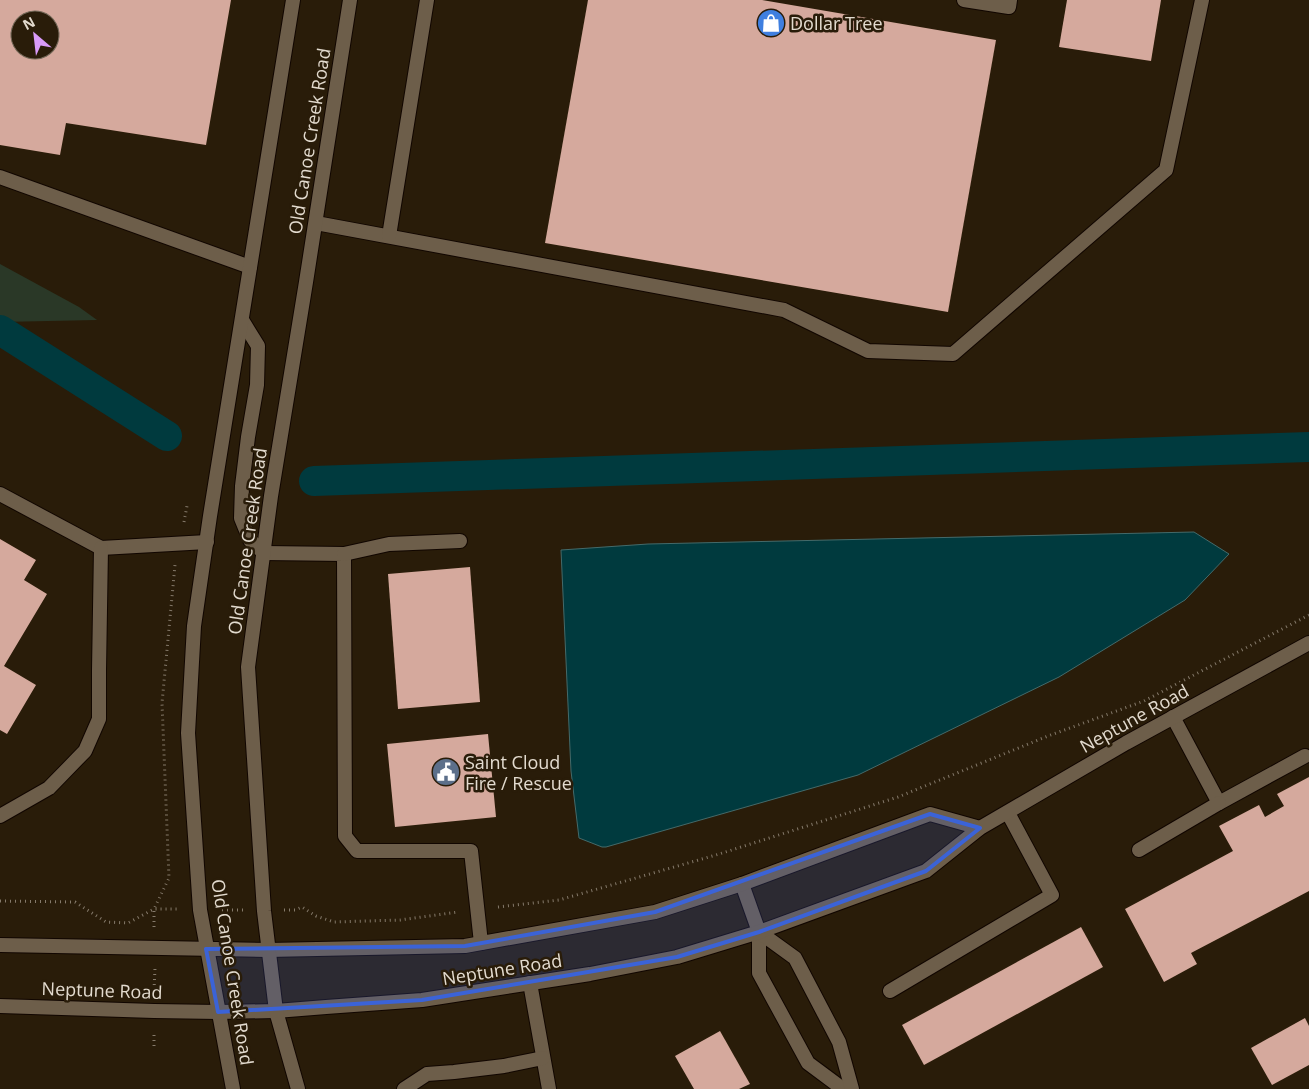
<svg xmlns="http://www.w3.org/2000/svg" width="1309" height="1089" font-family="'Open Sans',sans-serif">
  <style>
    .green { fill: #2a3827 }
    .water { fill: #003a3e; stroke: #446a6a }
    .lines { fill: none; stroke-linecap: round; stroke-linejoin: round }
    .canal { stroke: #003a3e; stroke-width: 30 }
    .building { fill: #d5a99d; fill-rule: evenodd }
    .service-casing { stroke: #110600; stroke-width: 16 }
    .minor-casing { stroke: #110600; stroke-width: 16 }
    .secondary-casing { stroke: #110600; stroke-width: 16 }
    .path { stroke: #857a6b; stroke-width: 3; stroke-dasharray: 1 4; stroke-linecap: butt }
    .service { stroke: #6d5e4a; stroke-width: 14 }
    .minor { stroke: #6d5e4a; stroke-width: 14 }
    .secondary { stroke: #6d5e4a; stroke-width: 14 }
    .marked { fill: #3b63d7; fill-opacity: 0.2; stroke: #3b63d7; stroke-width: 4; stroke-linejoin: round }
    .labels { text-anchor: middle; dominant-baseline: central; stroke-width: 5; stroke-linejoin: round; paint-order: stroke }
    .poi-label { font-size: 18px; fill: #e3dbcf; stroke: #291c09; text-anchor: start }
    .street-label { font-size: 18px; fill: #e3dbcf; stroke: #291c09 }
  </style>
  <rect width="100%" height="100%" fill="#291c09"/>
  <!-- green -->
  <path class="green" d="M 0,264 L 79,307 L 97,320 L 0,322 Z"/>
  <!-- water -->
  <path class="water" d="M 1194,532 L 1229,554 L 1185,600 L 1059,677 L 858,775 L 606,847 L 602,847 L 579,838 L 571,771 L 561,550 L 648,544 Z"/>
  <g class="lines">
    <!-- canal -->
    <g class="canal">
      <path d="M 0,330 L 167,436"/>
      <path d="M 314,481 L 1309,447"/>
    </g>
  </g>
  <!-- building -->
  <g class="building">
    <path d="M 0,0 L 231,0 L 206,145 L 66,123 L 60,155 L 0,145 ZM 20,20 L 50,20 L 50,50 L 20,50 Z"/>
    <path d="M 588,0 L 762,0 L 996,40 L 948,312 L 545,243 Z"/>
    <path d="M 1067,0 L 1161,0 L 1151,61 L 1059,47 Z"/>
    <path d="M 0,539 L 36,560 L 24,580 L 47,594 L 4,666 L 36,685 L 7,734 L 0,730 Z"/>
    <path d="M 470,567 L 480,702 L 398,709 L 388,574 Z"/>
    <path d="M 488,734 L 496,817 L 395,827 L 387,744 Z"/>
    <path d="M 1309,777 L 1309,891 L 1191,953 L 1197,964 L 1164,982 L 1125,909 L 1233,851 L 1219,826 L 1259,805 L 1265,817 L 1284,806 L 1277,794 Z"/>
    <path d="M 1081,927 L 1103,967 L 924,1065 L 902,1025 Z"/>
    <path d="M 1305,1018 L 1309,1026 L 1309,1065 L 1272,1085 L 1251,1048 Z"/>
    <path d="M 720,1031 L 750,1084 L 739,1089 L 694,1089 L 675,1056 Z"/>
  </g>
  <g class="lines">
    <defs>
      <g id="service">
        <path d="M 964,0 L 1009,7 L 1010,0"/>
        <path d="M 0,177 L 250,267"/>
        <path d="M 316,223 L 784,310 L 868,351 L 953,354 L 1166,170 L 1202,0"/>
        <path d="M 389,236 L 427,0"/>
        <path d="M 0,494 L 101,548 L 207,542"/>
        <path d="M 264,553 L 344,554 L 345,836 L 357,851 L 471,851 L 481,943"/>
        <path d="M 344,554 L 389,544 L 460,541"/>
        <path d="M 1173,717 L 1219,803 L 1305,756"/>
        <path d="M 0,816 L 49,788 L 85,751 L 99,719 L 99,670 L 101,548"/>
        <path d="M 1139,850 L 1219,803"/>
        <path d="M 530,983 L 549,1089"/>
        <path d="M 890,991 L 1052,895 L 1008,813"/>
        <path d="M 404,1089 L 427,1074 L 454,1072 L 504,1066 L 543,1058"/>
      </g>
      <g id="minor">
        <path d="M 742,884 L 759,932 L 759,973 L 808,1063 L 843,1089"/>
        <path d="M 759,932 L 795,958 L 839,1042 L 852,1089"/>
      </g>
      <g id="secondary">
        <path d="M 242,320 L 258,346 L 257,385 L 248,437 L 242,486 L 241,518 L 250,540 L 264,553"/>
        <path d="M 0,945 L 268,950 L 465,946 L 655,912 L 742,884 L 930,814 L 980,828"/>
        <path d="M 0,1006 L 154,1011 L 218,1012 L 276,1011 L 326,1007 L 422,1000 L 590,974 L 677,957 L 759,932 L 926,871 L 980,828 L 1126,743 L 1309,643"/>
        <path d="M 233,1089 L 200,910 L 188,733 L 194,626 L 210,516 L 293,0"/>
        <path d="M 298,1089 L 276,1011 L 264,911 L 248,667 L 271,496 L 306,282 L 350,0"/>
      </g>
    </defs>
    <!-- service casing -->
    <use href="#service" class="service-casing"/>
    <!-- minor casing -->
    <use href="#minor" class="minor-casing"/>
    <!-- secondary casing -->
    <use href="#secondary" class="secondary-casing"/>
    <!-- path -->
    <g class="path">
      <path d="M 184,522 L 187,506"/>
      <path d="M 0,901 L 75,902 L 106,922 L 128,923 L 154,909 L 178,909"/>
      <path d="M 498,907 L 559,900 L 716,855 L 898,797 L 1048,736 L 1144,701 L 1309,615"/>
      <path d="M 222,910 L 243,910"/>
      <path d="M 284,910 L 295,910 L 302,907 L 316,916 L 334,922 L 400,920 L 458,912"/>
      <path d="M 154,927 L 154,909 L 169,878 L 162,703 L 175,565"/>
      <path d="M 154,990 L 155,968"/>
      <path d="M 154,1046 L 154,1031"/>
    </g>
    <!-- service -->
    <use href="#service" class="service"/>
    <!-- minor -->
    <use href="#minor" class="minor"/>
    <!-- secondary -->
    <use href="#secondary" class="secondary"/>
  </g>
  <!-- marked area -->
  <path class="marked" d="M 930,814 L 980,828 L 926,871 L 759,932 L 677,957 L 422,1000 L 218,1012 L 206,949 L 465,946 L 655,912 Z"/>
  <!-- icons -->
  <defs>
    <symbol id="shop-disc" viewBox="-11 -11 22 22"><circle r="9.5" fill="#3f7fe0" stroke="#291c09"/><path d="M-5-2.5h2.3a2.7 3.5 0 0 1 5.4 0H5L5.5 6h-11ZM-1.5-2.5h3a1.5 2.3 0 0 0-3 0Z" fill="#fff"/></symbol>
    <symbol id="civic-disc" viewBox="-11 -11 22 22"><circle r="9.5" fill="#5c6f8a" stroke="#291c09"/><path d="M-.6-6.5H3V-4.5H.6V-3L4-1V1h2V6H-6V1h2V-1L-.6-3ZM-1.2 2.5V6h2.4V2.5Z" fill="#fff"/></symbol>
  </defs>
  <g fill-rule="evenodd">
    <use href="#shop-disc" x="755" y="7" width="32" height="32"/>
    <use href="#civic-disc" x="430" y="756" width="32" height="32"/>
  </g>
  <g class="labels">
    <!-- poi labels -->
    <g class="poi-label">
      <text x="790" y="23">Dollar Tree</text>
      <text x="465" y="762">Saint Cloud<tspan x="465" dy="21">Fire / Rescue</tspan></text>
    </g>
    <!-- street labels -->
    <g class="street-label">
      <text transform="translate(309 141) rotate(-81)">Old Canoe Creek Road</text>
      <text transform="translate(247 541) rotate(-82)">Old Canoe Creek Road</text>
      <text transform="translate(1134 718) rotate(-29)">Neptune Road</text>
      <text transform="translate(502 969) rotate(-9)">Neptune Road</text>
      <text transform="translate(233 972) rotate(81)">Old Canoe Creek Road</text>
      <text transform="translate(102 990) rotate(2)">Neptune Road</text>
    </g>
  </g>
  <!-- north arrow -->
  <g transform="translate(35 35) rotate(332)"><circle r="24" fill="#291c09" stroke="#736858"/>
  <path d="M0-4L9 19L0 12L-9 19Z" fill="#d89af8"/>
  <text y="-8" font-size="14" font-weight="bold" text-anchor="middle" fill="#e3dbcf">N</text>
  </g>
</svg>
